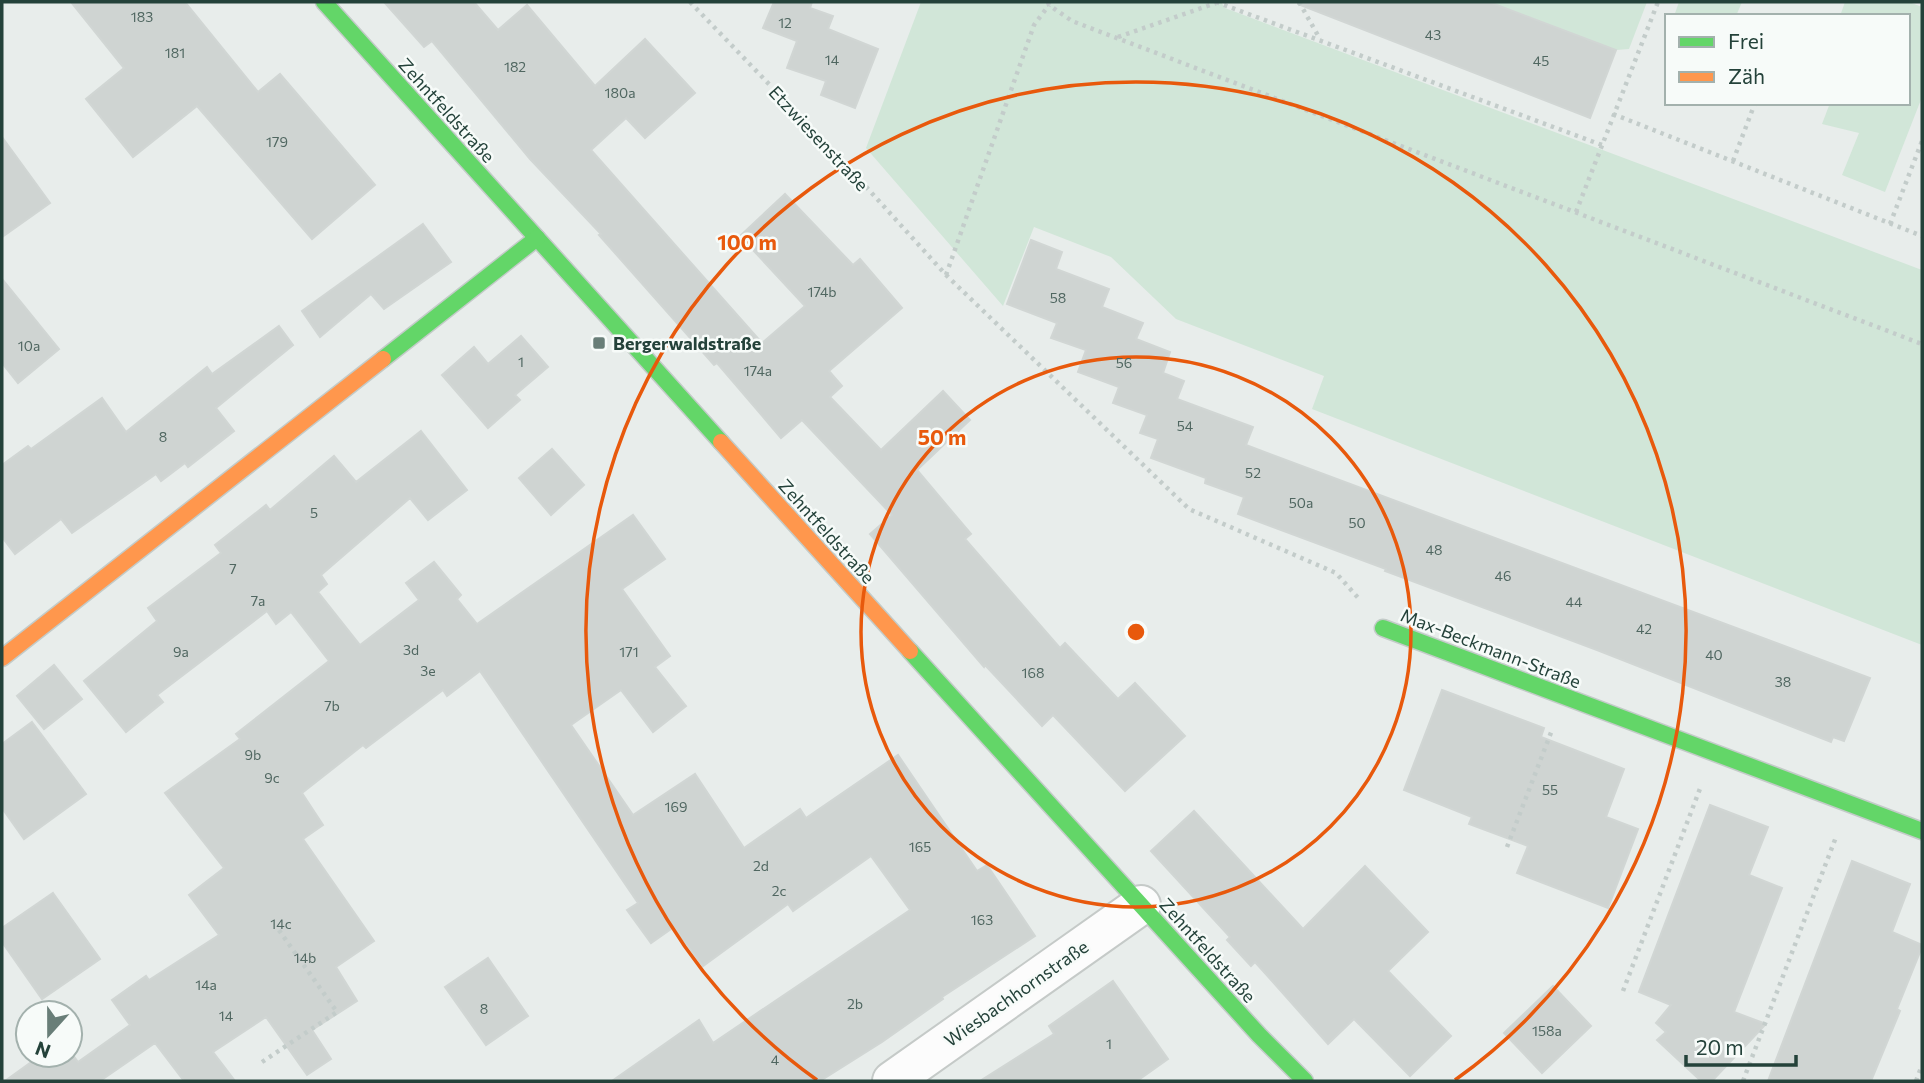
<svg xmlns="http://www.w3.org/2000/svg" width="1924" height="1083" font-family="Commissioner,sans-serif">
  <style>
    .green { fill: #d1e6d8 }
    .building { fill: #cfd4d2; stroke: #d1d6d4; stroke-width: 2 }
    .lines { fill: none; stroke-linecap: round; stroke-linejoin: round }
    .street-casing { stroke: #c5cac8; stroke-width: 42 }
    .fast-casing { stroke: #c3cbc8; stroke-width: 19 }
    .slow-casing { stroke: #c3cbc8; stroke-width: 19 }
    .path { stroke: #c3ccca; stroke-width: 4.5; stroke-dasharray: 3.5 5; stroke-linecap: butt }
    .street { stroke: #fcfcfc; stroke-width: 38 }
    .fast { stroke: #63d668; stroke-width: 16 }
    .slow { stroke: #ff974d; stroke-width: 16 }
    .ring { fill: none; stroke: #e8590c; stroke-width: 3.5 }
    .poi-dot { fill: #697e78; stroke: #f7fbf9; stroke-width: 2.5 }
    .labels { text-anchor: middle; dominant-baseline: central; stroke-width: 5; stroke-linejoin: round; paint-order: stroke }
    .number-label { font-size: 14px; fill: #506761 }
    .street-label { font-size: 18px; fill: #24423a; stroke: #f7fbf9 }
    .poi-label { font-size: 18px; font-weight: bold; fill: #24423a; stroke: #f7fbf9; text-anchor: start }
    .centre { fill: #e8590c; stroke: #f7fbf9; stroke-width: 3.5 }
    .ring-label { font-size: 21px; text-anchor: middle; font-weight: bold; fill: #e8590c; stroke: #f7fbf9; stroke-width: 5; stroke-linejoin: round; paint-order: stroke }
  </style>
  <rect width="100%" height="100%" fill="#e8edeb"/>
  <!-- green -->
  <g class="green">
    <path d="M 921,2 L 1221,2 L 1225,8 L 1922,270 L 1922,645 L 1312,409 L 1324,376 L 1176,319 L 1111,257 L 1034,227 L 1003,306 L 866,148 Z"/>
    <path d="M 1489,2 L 1647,2 L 1629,49 L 1616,50 Z"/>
    <path d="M 1679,2 L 1742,2 L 1736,16 L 1674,16 Z"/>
    <path d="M 1845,2 L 1909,2 L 1922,7 L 1922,97 L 1885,192 L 1842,175 L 1859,133 L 1822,124 L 1830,103 L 1908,103 L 1908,16 L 1840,16 Z"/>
  </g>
  <!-- building -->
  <g class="building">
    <path d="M 71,2 L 185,2 L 258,92 L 280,74 L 375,185 L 312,239 L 197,106 L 133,157 L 86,99 L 124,68 Z"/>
    <path d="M 384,2 L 474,2 L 498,30 L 527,5 L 595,86 L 645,39 L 695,93 L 645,138 L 626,118 L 591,150 L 762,343 L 805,306 L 740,236 L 785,194 L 853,265 L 860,259 L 902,308 L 829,371 L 842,386 L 830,397 L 881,450 L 943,391 L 970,420 L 917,470 L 971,534 L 965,539 L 1060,648 L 1065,643 L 1118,699 L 1135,683 L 1185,736 L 1125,791 L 1053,715 L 1042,726 L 985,665 L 984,667 L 870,534 L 892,515 L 802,420 L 781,438 L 717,363 L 714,365 L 599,235 L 601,234 L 530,159 L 432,41 L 424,47 Z"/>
    <path d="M 774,2 L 812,2 L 810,8 L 833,16 L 828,29 L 878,49 L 855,108 L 821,95 L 826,81 L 787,68 L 797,41 L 763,28 Z"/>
    <path d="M 1298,2 L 1489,2 L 1616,50 L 1590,118 L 1298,4 Z"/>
    <path d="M 2,137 L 50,203 L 2,237 Z"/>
    <path d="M 423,224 L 451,262 L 384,309 L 371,294 L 320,337 L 302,311 Z"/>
    <path d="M 1031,240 L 1062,252 L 1056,269 L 1109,289 L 1102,307 L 1143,323 L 1136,339 L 1170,352 L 1163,373 L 1184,381 L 1177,399 L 1253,427 L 1246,445 L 1870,678 L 1844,741 L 1833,737 L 1831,742 L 1597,650 L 1385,571 L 1386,569 L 1238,514 L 1244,497 L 1205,483 L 1206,478 L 1151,458 L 1158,439 L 1140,433 L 1147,415 L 1113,403 L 1119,387 L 1078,372 L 1086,350 L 1051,338 L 1057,323 L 1007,304 Z"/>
    <path d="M 2,279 L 59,349 L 18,383 L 2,363 Z"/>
    <path d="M 279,326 L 293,345 L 216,408 L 234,431 L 188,467 L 185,463 L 161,481 L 156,474 L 72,533 L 61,519 L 15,554 L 2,537 L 2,465 L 28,446 L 31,449 L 102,398 L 126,432 L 207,367 L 212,374 Z"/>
    <path d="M 521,336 L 548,367 L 515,395 L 520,400 L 488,428 L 442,375 L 474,347 L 488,364 Z"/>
    <path d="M 421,431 L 467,490 L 428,520 L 410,498 L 321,575 L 327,584 L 318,592 L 360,645 L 419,600 L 406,583 L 434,562 L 461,595 L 457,599 L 477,624 L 633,515 L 665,559 L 622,589 L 670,656 L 655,667 L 686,706 L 653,732 L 621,690 L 571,725 L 633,815 L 695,774 L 744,848 L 800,809 L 806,818 L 898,755 L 977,871 L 987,865 L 1035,936 L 942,997 L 943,999 L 882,1042 L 820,1081 L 612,1081 L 699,1020 L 713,1043 L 910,910 L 871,856 L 793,911 L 788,904 L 703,966 L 674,927 L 651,943 L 627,910 L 638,903 L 480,671 L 447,696 L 443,690 L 366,748 L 363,745 L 302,793 L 323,825 L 303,839 L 374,941 L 336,967 L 357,1001 L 312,1030 L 331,1059 L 307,1075 L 266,1017 L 213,1052 L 235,1081 L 184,1081 L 155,1043 L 100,1081 L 5,1081 L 41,1055 L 70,1055 L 70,1051 L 78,1062 L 130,1025 L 112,1000 L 146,976 L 149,980 L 219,935 L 189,895 L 224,868 L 165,793 L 240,739 L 236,734 L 329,661 L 291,612 L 276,624 L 267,611 L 157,695 L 163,702 L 126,732 L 84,681 L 157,621 L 148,608 L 221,553 L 215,545 L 266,505 L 270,510 L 334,456 L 356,482 Z"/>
    <path d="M 552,449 L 584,485 L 551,515 L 519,478 Z"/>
    <path d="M 54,665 L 82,699 L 44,729 L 17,696 Z"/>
    <path d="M 1442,690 L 1544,728 L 1541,737 L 1624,769 L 1606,817 L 1638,829 L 1608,908 L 1517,873 L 1528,846 L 1469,824 L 1472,817 L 1404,790 Z"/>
    <path d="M 32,722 L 86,794 L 24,839 L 2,808 L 2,744 Z"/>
    <path d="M 1710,805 L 1768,827 L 1749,875 L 1782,888 L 1734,1012 L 1766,1024 L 1712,1081 L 1701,1081 L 1657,1040 L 1666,1032 L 1656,1023 L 1671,1005 L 1639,992 Z"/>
    <path d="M 1194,811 L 1303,929 L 1365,866 L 1428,932 L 1388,971 L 1451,1036 L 1410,1076 L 1354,1019 L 1328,1044 L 1255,962 L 1251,966 L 1227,940 L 1230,937 L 1151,851 Z"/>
    <path d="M 1852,861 L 1910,884 L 1892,932 L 1922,945 L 1922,947 L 1897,1009 L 1900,1011 L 1871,1081 L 1768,1081 Z"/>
    <path d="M 53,893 L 100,959 L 42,999 L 2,942 L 2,928 Z"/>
    <path d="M 488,958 L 528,1016 L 486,1045 L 445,987 Z"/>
    <path d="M 1113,981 L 1168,1059 L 1137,1081 L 980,1081 L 1054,1034 L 1049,1026 Z"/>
    <path d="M 1553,986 L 1591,1026 L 1542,1073 L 1504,1033 Z"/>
  </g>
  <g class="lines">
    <defs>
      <path id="street" d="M 892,1081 L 1141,905"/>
      <g id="fast">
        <path d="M 324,2 L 721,442"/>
        <path d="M 383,359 L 537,238"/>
        <path d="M 1383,628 L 1922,831"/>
        <path d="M 910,651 L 1259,1035 L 1305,1081"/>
      </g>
      <g id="slow">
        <path d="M 721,442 L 910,651"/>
        <path d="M 2,658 L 383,359"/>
      </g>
    </defs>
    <!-- street casing -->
    <use href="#street" class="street-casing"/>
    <!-- fast casing -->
    <use href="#fast" class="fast-casing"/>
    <!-- slow casing -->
    <use href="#slow" class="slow-casing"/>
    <!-- path -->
    <g class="path">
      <path d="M 690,2 L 840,158 L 946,275 L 1189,509 L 1336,573 L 1360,600"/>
      <path d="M 1048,2 L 1049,5 L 1072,21 L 1922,344"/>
      <path d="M 1216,2 L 1602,145"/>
      <path d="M 1299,2 L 1320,39"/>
      <path d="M 1118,37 L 1216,3"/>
      <path d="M 1613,114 L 1922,236"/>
      <path d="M 1733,161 L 1755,103"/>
      <path d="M 1576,212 L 1658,2"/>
      <path d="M 1890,224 L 1922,141"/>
      <path d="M 946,275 L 1034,25 L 1049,5"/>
      <path d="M 1507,847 L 1552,730"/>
      <path d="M 1623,991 L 1701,786"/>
      <path d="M 262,1062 L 337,1012 L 276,926"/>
      <path d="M 1743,1081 L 1836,837"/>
      <path d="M 1916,1081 L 1922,1065"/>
    </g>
    <!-- street -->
    <use href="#street" class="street"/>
    <!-- fast -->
    <use href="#fast" class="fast"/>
    <!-- slow -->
    <use href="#slow" class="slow"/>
  </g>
  <!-- distance rings -->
  <g class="ring">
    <circle cx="1136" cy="632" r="275"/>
    <path d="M817 1080A550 550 0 1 1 1455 1080"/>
  </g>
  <!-- markers -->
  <rect class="poi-dot" x="592" y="336" width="14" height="14" rx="3.5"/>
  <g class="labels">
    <!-- number labels -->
    <g class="number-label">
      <text x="142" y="16">183</text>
      <text x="785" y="22">12</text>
      <text x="1433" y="34">43</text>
      <text x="175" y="52">181</text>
      <text x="832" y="59">14</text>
      <text x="1541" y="60">45</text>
      <text x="515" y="66">182</text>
      <text x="620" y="92">180a</text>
      <text x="277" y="141">179</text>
      <text x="822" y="291">174b</text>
      <text x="1058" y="297">58</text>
      <text x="29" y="345">10a</text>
      <text x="521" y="361">1</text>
      <text x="1124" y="362">56</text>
      <text x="758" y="370">174a</text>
      <text x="1185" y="425">54</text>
      <text x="163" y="436">8</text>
      <text x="1253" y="472">52</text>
      <text x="1301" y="502">50a</text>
      <text x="314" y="512">5</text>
      <text x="1357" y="522">50</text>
      <text x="1434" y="549">48</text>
      <text x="233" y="568">7</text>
      <text x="1503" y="575">46</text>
      <text x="258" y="600">7a</text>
      <text x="1574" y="601">44</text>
      <text x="1644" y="628">42</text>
      <text x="411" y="649">3d</text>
      <text x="181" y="651">9a</text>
      <text x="629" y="651">171</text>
      <text x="1714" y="654">40</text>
      <text x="428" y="670">3e</text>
      <text x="1033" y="672">168</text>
      <text x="1783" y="681">38</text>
      <text x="332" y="705">7b</text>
      <text x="253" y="754">9b</text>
      <text x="272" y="777">9c</text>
      <text x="1550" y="789">55</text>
      <text x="676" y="806">169</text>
      <text x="920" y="846">165</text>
      <text x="761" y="865">2d</text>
      <text x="779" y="890">2c</text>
      <text x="982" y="919">163</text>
      <text x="281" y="923">14c</text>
      <text x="305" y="957">14b</text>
      <text x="206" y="984">14a</text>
      <text x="855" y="1003">2b</text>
      <text x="484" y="1008">8</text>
      <text x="226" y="1015">14</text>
      <text x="1547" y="1030">158a</text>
      <text x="1109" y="1043">1</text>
      <text x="775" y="1059">4</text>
    </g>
    <!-- street labels -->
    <g class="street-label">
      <text transform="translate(447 110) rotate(48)">Zehntfeldstraße</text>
      <text transform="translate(819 138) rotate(47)">Etzwiesenstraße</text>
      <text transform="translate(827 531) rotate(48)">Zehntfeldstraße</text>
      <text transform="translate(1491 648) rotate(21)">Max-Beckmann-Straße</text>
      <text transform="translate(1208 950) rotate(48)">Zehntfeldstraße</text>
      <text transform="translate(1016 993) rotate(-35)">Wiesbachhornstraße</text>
    </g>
    <!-- poi labels -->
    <g class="poi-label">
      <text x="613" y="343">Bergerwaldstraße</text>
    </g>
  </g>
  <circle cx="1136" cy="632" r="10" class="centre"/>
  <g class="ring-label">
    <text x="747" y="250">100 m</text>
    <text x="942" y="445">50 m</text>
  </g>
  <!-- border -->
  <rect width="1924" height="1083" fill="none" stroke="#24423a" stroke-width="7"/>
  <!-- legend -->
  <rect x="1665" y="14" width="245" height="91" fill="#f7fbf9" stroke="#a3b1ad" stroke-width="2"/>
  <rect x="1679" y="37" width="35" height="10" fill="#63d668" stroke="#a3b1ad" stroke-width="2"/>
  <text x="1728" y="49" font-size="21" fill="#24423a">Frei</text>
  <rect x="1679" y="72" width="35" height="10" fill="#ff974d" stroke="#a3b1ad" stroke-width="2"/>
  <text x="1728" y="84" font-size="21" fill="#24423a">Zäh</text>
  <!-- north arrow -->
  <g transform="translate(49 1034) rotate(201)"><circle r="33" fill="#f7fbf9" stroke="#a3b1ad" stroke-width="2"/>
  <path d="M0-5L12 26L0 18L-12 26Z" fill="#697e78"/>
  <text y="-10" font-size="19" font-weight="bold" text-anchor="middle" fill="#24423a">N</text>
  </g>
  <!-- scale -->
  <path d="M1686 1055v10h110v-10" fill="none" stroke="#24423a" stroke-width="3.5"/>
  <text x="1696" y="1055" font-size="21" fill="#24423a" stroke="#f7fbf9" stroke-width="5" paint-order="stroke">20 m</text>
</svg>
